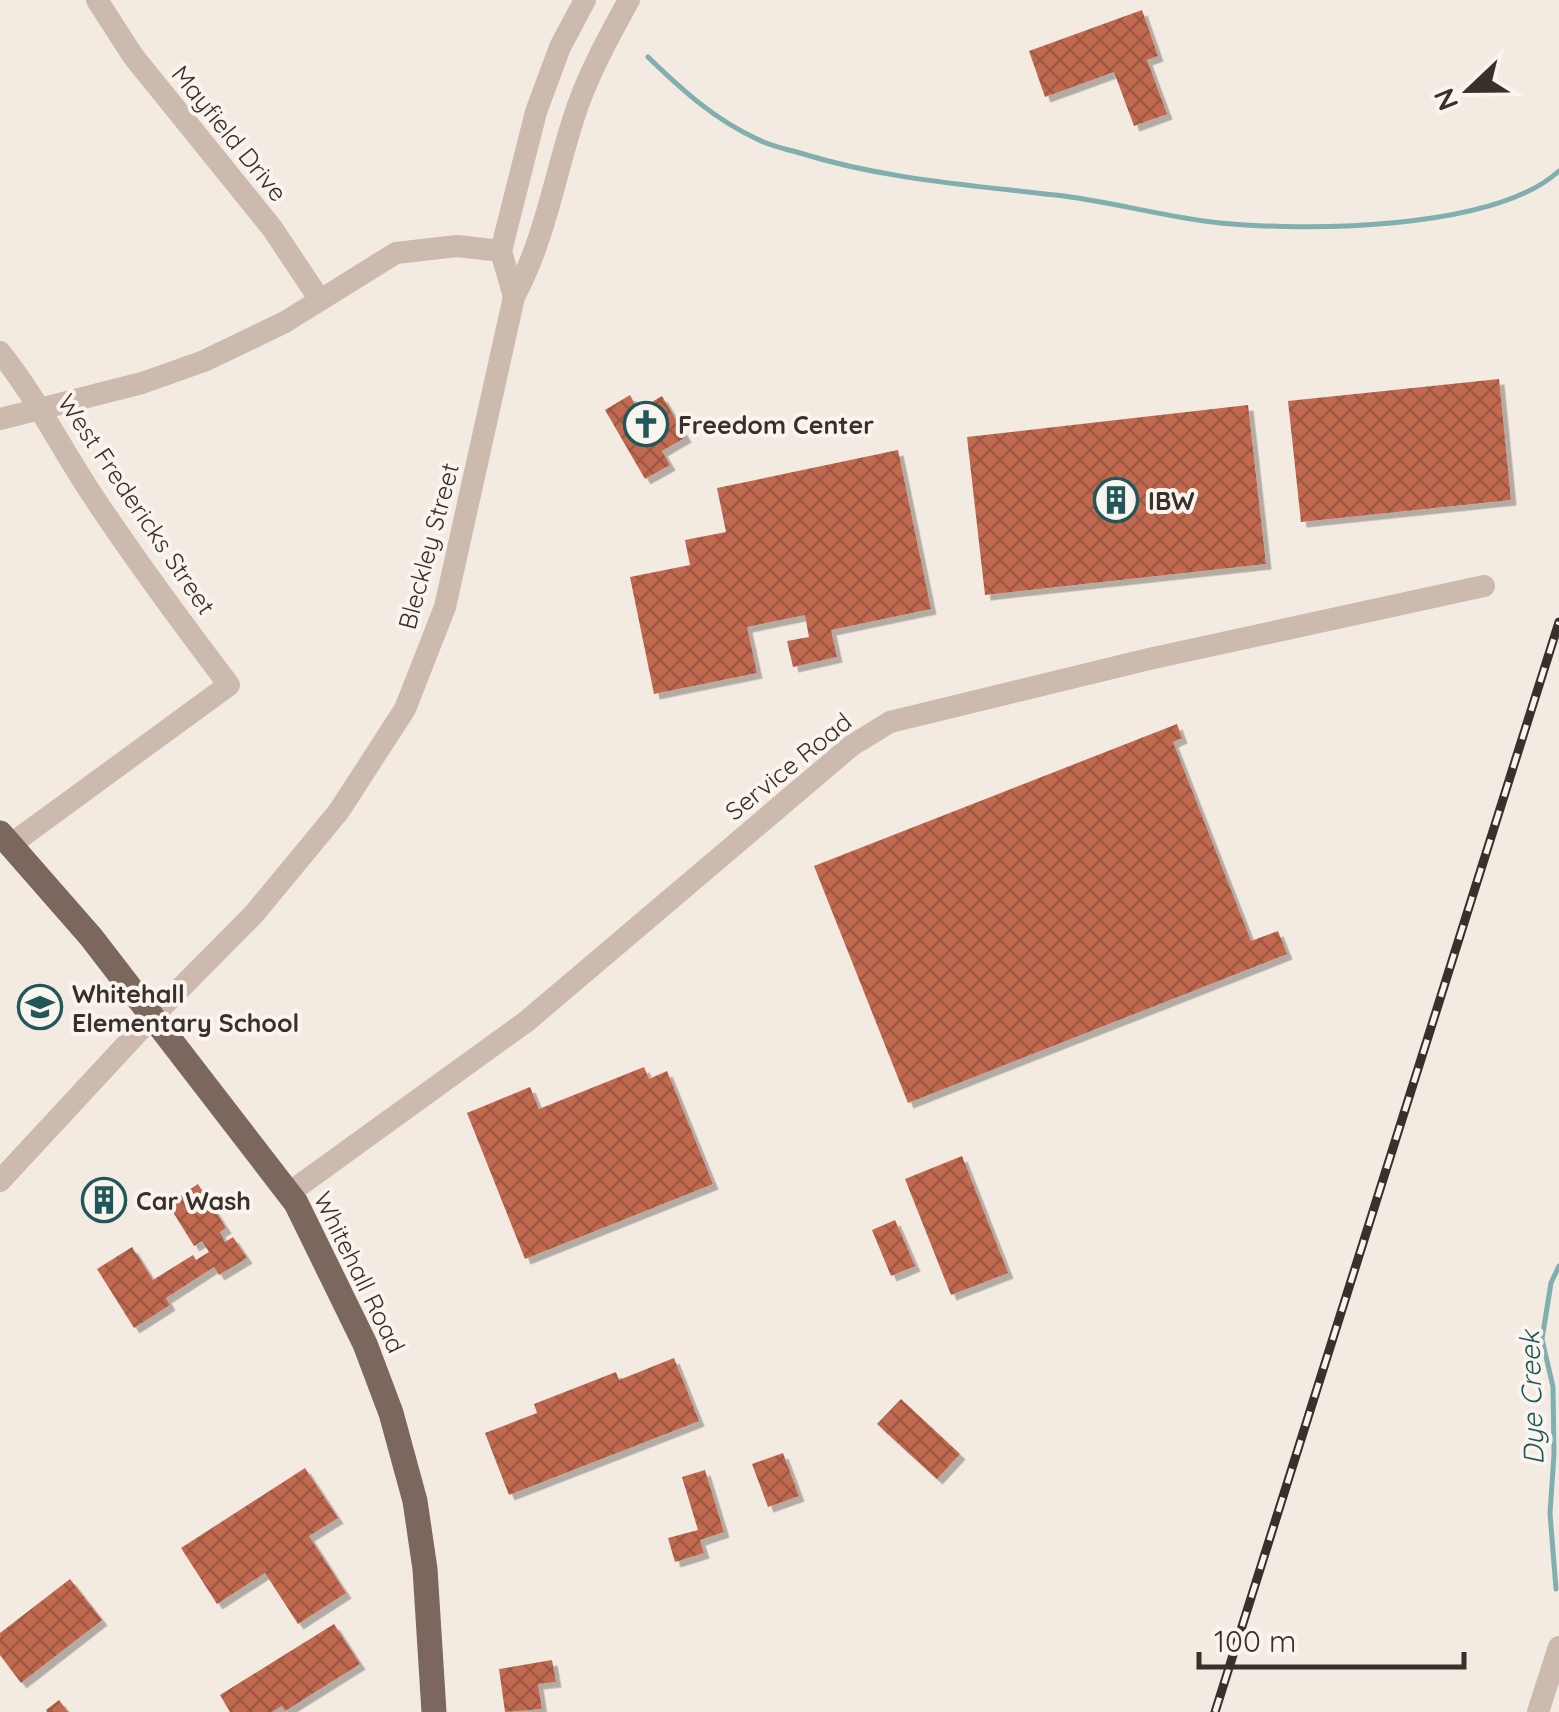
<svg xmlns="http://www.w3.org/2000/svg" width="1559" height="1712" font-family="Quicksand,sans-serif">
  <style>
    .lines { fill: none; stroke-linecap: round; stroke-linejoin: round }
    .stream { stroke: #81aeaf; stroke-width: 5 }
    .building { fill: url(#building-cross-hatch); filter: url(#shadow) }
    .minor { stroke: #cbbaad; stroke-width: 22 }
    .major { stroke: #7b675d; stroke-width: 25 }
    .rail-casing { stroke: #3a302b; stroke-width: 9 }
    .rail { stroke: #faf4ee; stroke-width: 5; stroke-dasharray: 15; stroke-linecap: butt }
    .labels { text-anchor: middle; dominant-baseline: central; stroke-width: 8; stroke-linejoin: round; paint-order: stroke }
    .street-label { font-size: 25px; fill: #3a302b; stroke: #faf4ee }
    .poi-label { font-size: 25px; font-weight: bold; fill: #3a302b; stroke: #faf4ee; text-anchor: start }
    .water-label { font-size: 28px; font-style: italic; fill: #22575a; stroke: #faf4ee }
  </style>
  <defs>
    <pattern id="building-cross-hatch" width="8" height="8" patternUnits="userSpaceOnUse" patternTransform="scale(2.5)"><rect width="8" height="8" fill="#c26b50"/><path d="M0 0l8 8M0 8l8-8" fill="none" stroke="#9f5843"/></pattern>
    <filter id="shadow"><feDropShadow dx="5.5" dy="5.5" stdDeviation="0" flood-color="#0004"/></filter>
  </defs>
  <rect width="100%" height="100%" fill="#f3eae1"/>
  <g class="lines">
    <!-- stream -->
    <g class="stream">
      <path d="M 648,57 C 682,90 714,119 757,139 C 770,146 786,149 800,153 C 883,179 969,185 1055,195 C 1110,201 1164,217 1220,223 C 1305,231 1493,231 1559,171"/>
      <path d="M 1556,1589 L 1550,1513 L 1554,1454 L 1553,1387 L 1542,1339 L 1551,1283 L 1559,1266"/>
    </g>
  </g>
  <!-- building -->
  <g class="building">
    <path d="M 1142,10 L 1158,56 L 1147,60 L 1167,114 L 1134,126 L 1114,72 L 1045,97 L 1029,51 Z"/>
    <path d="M 1499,379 L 1511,500 L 1301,522 L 1288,401 Z"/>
    <path d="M 630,395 L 638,410 L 662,396 L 686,437 L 662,451 L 670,465 L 645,479 L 605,410 Z"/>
    <path d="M 1248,405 L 1266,564 L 985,595 L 967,437 Z"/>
    <path d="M 898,450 L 931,609 L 831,630 L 837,657 L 793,667 L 787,641 L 809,637 L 805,615 L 747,627 L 757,673 L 654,694 L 630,577 L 690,565 L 685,540 L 726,532 L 717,488 Z"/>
    <path d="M 1177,724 L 1182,738 L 1173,742 L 1251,941 L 1278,931 L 1287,954 L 908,1103 L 814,866 Z"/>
    <path d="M 644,1067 L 649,1079 L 667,1071 L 713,1184 L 525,1259 L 467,1113 L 530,1087 L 539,1109 Z"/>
    <path d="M 962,1156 L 1008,1273 L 951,1295 L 905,1179 Z"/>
    <path d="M 111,1183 L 122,1199 L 97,1216 L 86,1200 Z"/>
    <path d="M 198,1184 L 226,1228 L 220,1232 L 225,1242 L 233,1237 L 247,1258 L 219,1275 L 214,1267 L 166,1298 L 170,1305 L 134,1328 L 97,1269 L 132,1247 L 153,1280 L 193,1255 L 196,1260 L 209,1252 L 202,1241 L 194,1246 L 168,1204 Z"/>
    <path d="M 895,1220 L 915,1266 L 891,1276 L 872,1230 Z"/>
    <path d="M 674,1358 L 699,1421 L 509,1495 L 485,1433 L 537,1413 L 534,1404 L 616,1372 L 619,1380 Z"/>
    <path d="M 901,1399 L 960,1454 L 937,1479 L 877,1424 Z"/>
    <path d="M 783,1453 L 799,1496 L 768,1507 L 752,1464 Z"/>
    <path d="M 305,1468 L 338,1518 L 309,1536 L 346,1593 L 298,1624 L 265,1573 L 217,1604 L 181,1548 Z"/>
    <path d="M 705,1470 L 724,1532 L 700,1540 L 704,1553 L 675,1562 L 668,1538 L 698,1530 L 682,1477 Z"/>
    <path d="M 70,1579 L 102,1620 L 21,1683 L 0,1655 L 0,1633 Z"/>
    <path d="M 334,1624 L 360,1664 L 285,1711 L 282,1706 L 272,1712 L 230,1712 L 220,1695 Z"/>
    <path d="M 552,1660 L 556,1682 L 538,1684 L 542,1709 L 505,1712 L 499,1669 Z"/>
    <path d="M 59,1700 L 68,1712 L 47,1712 L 46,1710 Z"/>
  </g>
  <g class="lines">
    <!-- minor -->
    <g class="minor">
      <path d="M 97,0 L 133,56 L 272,228 L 320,300"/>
      <path d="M 514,297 L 501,251 L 536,112 L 560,47 L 585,0"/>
      <path d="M 0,352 C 36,397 61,448 93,496 C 136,561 182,623 229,685 L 10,845"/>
      <path d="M 0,419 L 142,383 L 204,361 L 285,322 L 396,253 L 457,246 L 501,251"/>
      <path d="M 0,1181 L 152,1017 L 254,914 L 339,811 L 405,709 L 445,607 L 514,297 C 544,241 554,180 573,120 C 586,78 608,38 629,0"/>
      <path d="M 289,1193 L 527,1021 L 851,746 L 890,722 L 1149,659 L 1484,586"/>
      <path d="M 1538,1712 L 1559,1647"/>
    </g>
    <!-- major -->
    <path class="major" d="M 0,833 L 91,937 L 296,1203 L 365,1344 L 391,1413 L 415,1501 L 425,1569 L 434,1712"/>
    <defs>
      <path id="rail" d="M 1215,1712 L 1559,622"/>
    </defs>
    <!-- rail casing -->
    <use href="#rail" class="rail-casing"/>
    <!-- rail -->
    <use href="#rail" class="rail"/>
  </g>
  <!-- icons -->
  <defs>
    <symbol id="church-ring" viewBox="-11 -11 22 22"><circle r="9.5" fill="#faf4ee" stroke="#22575a" stroke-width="1.5"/><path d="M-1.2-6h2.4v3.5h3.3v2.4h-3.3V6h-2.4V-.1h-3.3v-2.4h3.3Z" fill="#22575a"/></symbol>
    <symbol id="building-ring" viewBox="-11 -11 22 22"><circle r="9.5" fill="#faf4ee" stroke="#22575a" stroke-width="1.5"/><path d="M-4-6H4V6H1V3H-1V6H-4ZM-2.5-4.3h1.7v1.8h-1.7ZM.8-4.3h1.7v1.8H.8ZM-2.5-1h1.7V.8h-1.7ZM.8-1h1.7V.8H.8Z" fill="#22575a"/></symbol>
    <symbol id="school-ring" viewBox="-11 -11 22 22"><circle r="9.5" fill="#faf4ee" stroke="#22575a" stroke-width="1.5"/><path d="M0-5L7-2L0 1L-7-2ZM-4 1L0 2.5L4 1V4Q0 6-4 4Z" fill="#22575a"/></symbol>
  </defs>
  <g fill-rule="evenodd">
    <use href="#church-ring" x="621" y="399" width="50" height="50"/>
    <use href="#building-ring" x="1091" y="475" width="50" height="50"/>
    <use href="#school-ring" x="15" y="982" width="50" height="50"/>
    <use href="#building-ring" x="79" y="1175" width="50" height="50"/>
  </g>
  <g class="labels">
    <!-- street labels -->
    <g class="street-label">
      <text transform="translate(230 133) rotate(51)">Mayfield Drive</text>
      <text transform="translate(137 504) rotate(56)">West Fredericks Street</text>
      <text transform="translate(428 546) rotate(-75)">Bleckley Street</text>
      <text transform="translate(788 766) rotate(-39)">Service Road</text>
      <text transform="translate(360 1272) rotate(64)">Whitehall Road</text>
    </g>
    <!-- poi labels -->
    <g class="poi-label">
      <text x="678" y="424">Freedom Center</text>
      <text x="1148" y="500">IBW</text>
      <text x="72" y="993">Whitehall<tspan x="72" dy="29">Elementary School</tspan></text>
      <text x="136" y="1200">Car Wash</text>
    </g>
    <!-- water labels -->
    <g class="water-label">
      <text transform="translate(1531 1398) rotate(-92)">Dye Creek</text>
    </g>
  </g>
  <!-- north arrow -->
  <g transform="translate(1469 90) rotate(248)" stroke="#faf4ee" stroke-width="8" paint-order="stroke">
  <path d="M0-8L18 38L0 25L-18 38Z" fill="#3a302b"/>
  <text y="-15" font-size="28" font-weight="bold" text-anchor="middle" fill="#3a302b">N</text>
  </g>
  <!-- scale -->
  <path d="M1199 1652v15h265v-15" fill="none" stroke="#3a302b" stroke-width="5"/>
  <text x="1214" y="1652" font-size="30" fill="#3a302b" stroke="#faf4ee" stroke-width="8" paint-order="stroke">100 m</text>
</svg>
